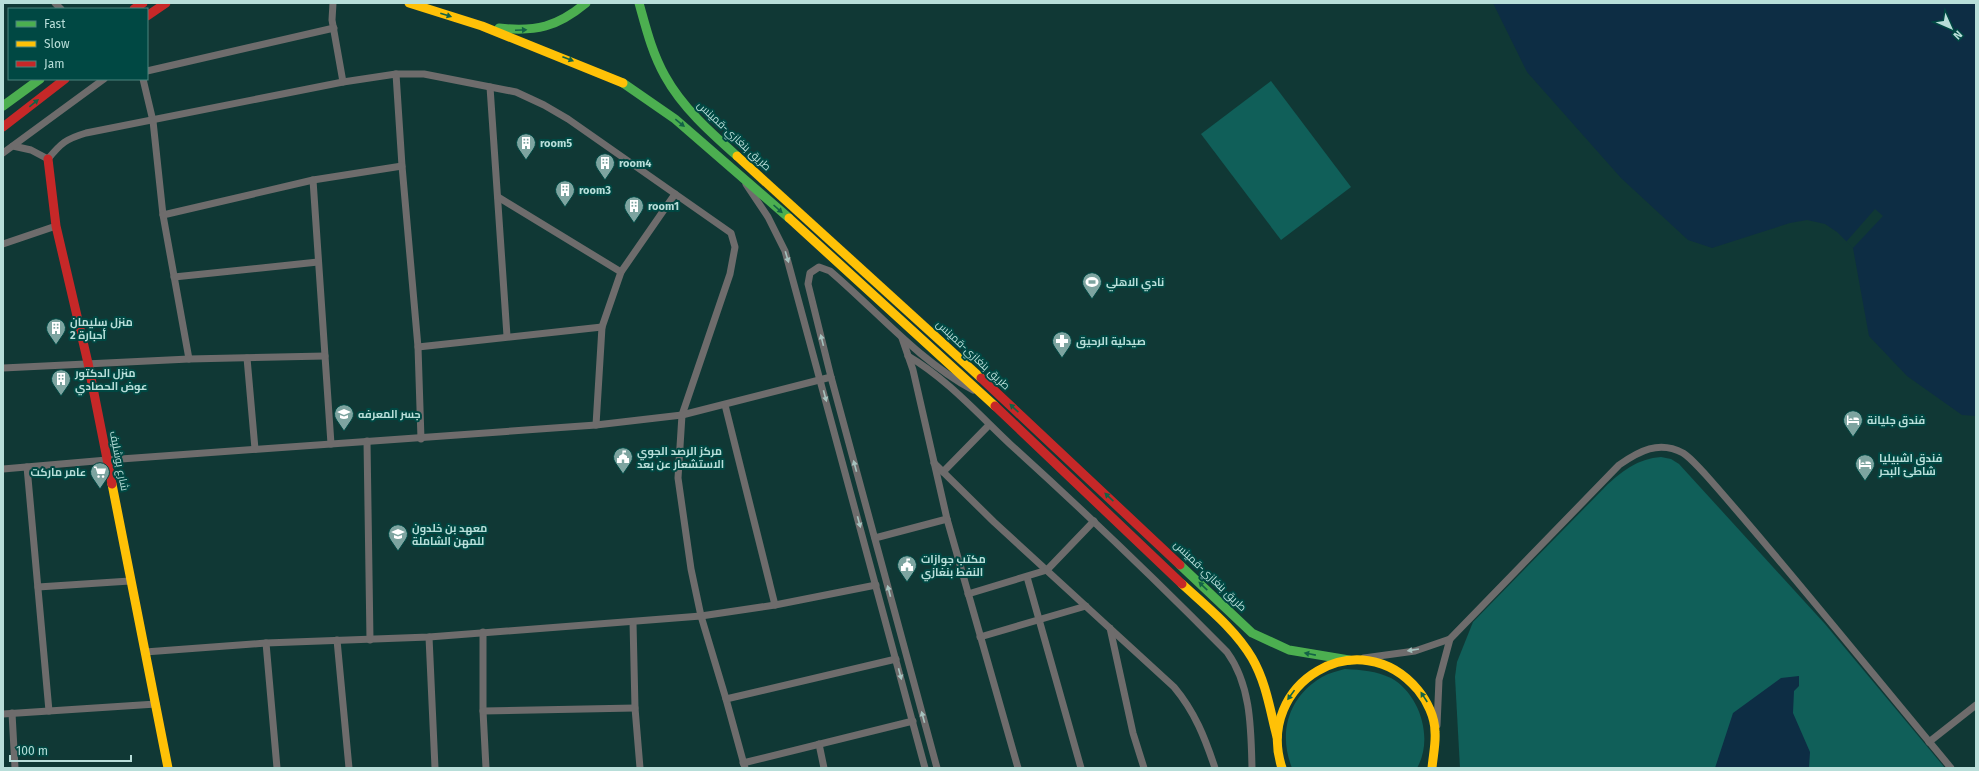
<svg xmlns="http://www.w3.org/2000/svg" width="1979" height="771" font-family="'Fira Sans',Cairo,sans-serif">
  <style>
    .green { fill: #105f59 }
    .water { fill: #0d2d44 }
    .pier { fill: #103835 }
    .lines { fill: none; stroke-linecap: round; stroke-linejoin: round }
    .street { stroke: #6e6c6c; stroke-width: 7 }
    .fast { stroke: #4caf50; stroke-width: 9 }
    .slow { stroke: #ffc107; stroke-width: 9 }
    .jam { stroke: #c62828; stroke-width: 9 }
    .oneway { fill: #136246 }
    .oneway2 { fill: #a6c2be }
    .labels { text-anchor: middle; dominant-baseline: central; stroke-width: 4; stroke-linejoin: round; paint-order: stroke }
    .street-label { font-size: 11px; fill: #b8ded9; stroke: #004843 }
    .poi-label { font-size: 11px; font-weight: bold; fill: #b8ded9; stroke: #004843; text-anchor: start }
  </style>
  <rect width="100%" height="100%" fill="#103835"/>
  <!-- green -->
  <g class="green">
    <path d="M 1271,81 L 1351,187 L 1281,240 L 1201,134 Z"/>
    <path d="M 1661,457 L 1671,459 L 1679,464 L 1825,624 L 1945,768 L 1460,768 L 1455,677 L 1457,662 L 1473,622 L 1608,484 C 1625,469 1638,459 1661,457 Z"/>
    <path d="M 1345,669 C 1362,670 1376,671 1391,678 C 1420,694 1434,739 1417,768 L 1292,768 C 1278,733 1288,697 1322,677 C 1329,673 1338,671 1345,669 Z"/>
  </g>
  <!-- water -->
  <g class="water">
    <path d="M 1493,3 L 1976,3 L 1976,416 L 1962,415 L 1907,376 L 1869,336 L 1853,248 L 1837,232 L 1825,224 L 1807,220 L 1790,223 L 1712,248 L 1688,240 L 1621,178 L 1527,72 Z"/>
    <path d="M 1799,676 L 1799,686 L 1794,691 L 1793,713 L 1810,752 L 1809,768 L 1715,768 L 1733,713 L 1781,678 Z"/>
  </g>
  <!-- pier -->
  <path class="pier" d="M 1875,209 L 1883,216 L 1853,248 L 1846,242 Z"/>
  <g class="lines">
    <!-- street -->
    <g class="street">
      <path d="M 55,3 L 61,9"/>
      <path d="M 333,3 L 332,20 L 343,82"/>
      <path d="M 147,71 L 334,28"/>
      <path d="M 396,74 L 402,166 L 418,347 L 421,439"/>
      <path d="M 143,79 L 153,121 L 163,215 L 189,359"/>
      <path d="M 490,87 L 507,336"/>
      <path d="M 13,146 L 31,150 L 48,159 C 61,143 66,139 86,133 L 343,82 L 396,74 L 424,74 L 516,92 L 544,105 L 568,119 L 731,233 L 735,247 L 730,274 L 682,415 L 678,478 L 691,569 L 701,616 L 726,699 L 745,768"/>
      <path d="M 3,153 L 104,79"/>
      <path d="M 313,180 L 331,444"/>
      <path d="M 746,184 L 768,217 L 785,251 L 925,768"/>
      <path d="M 498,197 L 621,272"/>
      <path d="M 163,215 L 313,180 L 402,166"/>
      <path d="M 3,244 L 56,226"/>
      <path d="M 174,277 L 318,262"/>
      <path d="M 902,338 L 913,370 L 947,519 L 1018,768"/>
      <path d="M 418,347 L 602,327"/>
      <path d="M 908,356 C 946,378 979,415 1011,445 C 1085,512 1157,581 1227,652 C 1251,685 1251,728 1252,768"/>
      <path d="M 247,358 L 255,449"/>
      <path d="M 3,368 L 189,359 L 325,356"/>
      <path d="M 725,405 L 775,605"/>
      <path d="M 596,425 L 602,327 L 621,272 L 675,194"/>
      <path d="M 367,441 L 370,640"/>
      <path d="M 934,463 L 994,522 L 1174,687 C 1195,712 1205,738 1215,768"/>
      <path d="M 27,467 L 49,711"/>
      <path d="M 3,469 L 107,460 L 596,425 L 682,415 L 831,377"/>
      <path d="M 943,472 L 989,425"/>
      <path d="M 875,538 L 947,519"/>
      <path d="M 1027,577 L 1081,768"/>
      <path d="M 38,587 L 130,581"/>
      <path d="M 968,594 L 1047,570 L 1094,521"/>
      <path d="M 633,622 L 635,708 L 640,768"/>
      <path d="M 1110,628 L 1133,733 L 1144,768"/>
      <path d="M 483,632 L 483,711 L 486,768"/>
      <path d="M 429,637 L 435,768"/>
      <path d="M 980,637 L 1086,606"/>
      <path d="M 337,640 L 349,768"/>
      <path d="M 266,643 L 277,768"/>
      <path d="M 145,652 L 266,643 L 429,637 L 701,616 L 775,605 L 876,585"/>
      <path d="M 1364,658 L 1415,651 L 1450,639 L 1619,465 C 1639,451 1659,440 1683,453 C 1691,458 1698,467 1705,474 C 1722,493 1739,513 1756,533 C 1822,611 1886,690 1951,768"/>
      <path d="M 726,699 L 896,659"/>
      <path d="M 483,711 L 635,708"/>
      <path d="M 12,713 L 15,768"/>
      <path d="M 3,714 L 156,704"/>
      <path d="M 1437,725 L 1439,680 L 1450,639"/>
      <path d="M 1929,742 L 1976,705"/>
      <path d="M 819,744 L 824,768"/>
      <path d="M 743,763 L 913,721"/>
      <path d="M 937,768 L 831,377 L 808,284 L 810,273 L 819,267 L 830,271 C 877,311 918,360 973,390"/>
    </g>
    <!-- fast -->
    <g class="fast">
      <path d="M 639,3 C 646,28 652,53 665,76 C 682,107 710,132 737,156"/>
      <path d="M 499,28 C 536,32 557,27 586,3"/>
      <path d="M 623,83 L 675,119 L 789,218"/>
      <path d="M 3,106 L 40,79"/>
      <path d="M 1180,565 L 1252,633 L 1289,650 L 1349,660"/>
    </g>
    <!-- slow -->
    <g class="slow">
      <path d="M 409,3 L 482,26 L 623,83"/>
      <path d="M 737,156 L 981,378"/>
      <path d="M 789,218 L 995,406"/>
      <path d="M 112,484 L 168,768"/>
      <path d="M 1182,584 C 1207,607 1235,629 1252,658 C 1266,682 1270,710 1277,737"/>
      <path d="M 1282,768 C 1254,683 1360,620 1418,690 C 1427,701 1435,717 1435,732 C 1436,743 1433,756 1432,768"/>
    </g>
    <!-- jam -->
    <g class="jam">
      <path d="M 134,9 L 143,3"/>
      <path d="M 147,16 L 166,3"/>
      <path d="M 3,127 L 65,79"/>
      <path d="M 48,159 L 56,226 L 88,363 L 112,484"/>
      <path d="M 981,378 L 1180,565"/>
      <path d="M 995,406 L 1182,584"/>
    </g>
  </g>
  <!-- one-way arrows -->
  <defs><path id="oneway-solid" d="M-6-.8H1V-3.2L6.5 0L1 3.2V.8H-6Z"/></defs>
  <g class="oneway">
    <use href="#oneway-solid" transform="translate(446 15) rotate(18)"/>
    <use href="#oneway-solid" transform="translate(521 30) rotate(-3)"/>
    <use href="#oneway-solid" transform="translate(568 59) rotate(21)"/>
    <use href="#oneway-solid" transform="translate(34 103) rotate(-39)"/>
    <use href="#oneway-solid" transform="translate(680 123) rotate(39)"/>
    <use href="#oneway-solid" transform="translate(778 209) rotate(42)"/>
    <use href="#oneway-solid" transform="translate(1014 408) rotate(-137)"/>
    <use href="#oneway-solid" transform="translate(1109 497) rotate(-137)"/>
    <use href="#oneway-solid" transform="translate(1203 586) rotate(-136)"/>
    <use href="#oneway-solid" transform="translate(1310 654) rotate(-169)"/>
    <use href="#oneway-solid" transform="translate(1291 695) rotate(126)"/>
    <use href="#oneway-solid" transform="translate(1424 697) rotate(-123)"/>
  </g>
  <g class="oneway2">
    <use href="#oneway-solid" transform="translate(787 257) rotate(73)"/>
    <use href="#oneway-solid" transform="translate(822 340) rotate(-104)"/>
    <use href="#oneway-solid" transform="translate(825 396) rotate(75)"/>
    <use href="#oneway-solid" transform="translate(855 466) rotate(-105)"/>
    <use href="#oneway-solid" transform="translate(859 522) rotate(75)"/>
    <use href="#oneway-solid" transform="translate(889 591) rotate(-105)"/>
    <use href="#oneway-solid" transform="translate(1413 650) rotate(171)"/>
    <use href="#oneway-solid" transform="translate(900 674) rotate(75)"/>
    <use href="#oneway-solid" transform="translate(923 717) rotate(-105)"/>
  </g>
  <!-- icons -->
  <defs>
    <symbol id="building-pin" viewBox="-11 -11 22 30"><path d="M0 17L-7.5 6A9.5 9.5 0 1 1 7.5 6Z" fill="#7da4a0" stroke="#004843"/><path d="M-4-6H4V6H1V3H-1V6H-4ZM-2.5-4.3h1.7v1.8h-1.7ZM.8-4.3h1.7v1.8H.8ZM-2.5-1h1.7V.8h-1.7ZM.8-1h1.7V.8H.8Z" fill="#fff"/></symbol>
    <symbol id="stadium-pin" viewBox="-11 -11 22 30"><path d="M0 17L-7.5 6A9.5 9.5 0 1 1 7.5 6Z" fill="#7da4a0" stroke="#004843"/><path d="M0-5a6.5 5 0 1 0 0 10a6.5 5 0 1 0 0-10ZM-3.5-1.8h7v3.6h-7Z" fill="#fff"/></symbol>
    <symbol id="pharmacy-pin" viewBox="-11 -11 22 30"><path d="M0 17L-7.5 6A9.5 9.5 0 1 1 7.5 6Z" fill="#7da4a0" stroke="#004843"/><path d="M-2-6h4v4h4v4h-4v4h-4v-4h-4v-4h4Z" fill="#fff"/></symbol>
    <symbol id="school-pin" viewBox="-11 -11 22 30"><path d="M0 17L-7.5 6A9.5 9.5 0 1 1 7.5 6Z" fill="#7da4a0" stroke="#004843"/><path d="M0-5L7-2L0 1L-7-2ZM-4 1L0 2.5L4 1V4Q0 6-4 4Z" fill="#fff"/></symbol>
    <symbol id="hotel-pin" viewBox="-11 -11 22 30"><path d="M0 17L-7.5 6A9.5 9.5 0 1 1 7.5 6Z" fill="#7da4a0" stroke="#004843"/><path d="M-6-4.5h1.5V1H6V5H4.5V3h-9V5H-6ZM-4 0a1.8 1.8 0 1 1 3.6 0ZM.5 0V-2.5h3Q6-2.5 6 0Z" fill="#fff"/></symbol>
    <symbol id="civic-pin" viewBox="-11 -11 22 30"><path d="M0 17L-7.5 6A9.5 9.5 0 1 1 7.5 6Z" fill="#7da4a0" stroke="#004843"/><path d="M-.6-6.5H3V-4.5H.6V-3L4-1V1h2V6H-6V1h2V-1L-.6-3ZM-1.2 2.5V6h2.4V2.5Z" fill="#fff"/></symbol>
    <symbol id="supermarket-pin" viewBox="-11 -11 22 30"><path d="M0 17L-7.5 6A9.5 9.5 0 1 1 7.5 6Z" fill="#7da4a0" stroke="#004843"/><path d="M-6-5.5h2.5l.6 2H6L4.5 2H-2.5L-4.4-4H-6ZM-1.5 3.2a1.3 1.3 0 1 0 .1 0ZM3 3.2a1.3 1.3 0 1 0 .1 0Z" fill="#fff"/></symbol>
  </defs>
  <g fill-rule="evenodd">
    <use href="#building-pin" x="515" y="132" width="22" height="30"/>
    <use href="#building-pin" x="594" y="152" width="22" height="30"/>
    <use href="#building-pin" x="554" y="179" width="22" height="30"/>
    <use href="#building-pin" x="623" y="195" width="22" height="30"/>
    <use href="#stadium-pin" x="1081" y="271" width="22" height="30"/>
    <use href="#building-pin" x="45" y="317" width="22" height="30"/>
    <use href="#pharmacy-pin" x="1051" y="330" width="22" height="30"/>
    <use href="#building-pin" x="50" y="368" width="22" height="30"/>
    <use href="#school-pin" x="333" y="403" width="22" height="30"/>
    <use href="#hotel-pin" x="1842" y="409" width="22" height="30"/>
    <use href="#civic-pin" x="612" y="446" width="22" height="30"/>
    <use href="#hotel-pin" x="1854" y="453" width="22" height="30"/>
    <use href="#supermarket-pin" x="89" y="461" width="22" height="30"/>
    <use href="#school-pin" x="387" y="523" width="22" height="30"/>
    <use href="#civic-pin" x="896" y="554" width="22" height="30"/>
  </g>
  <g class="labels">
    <!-- street labels -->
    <g class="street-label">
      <text transform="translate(734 136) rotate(43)">طريق بنغازي-قمينس</text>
      <text transform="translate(973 355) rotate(43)">طريق بنغازي-قمينس</text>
      <text transform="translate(119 461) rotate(79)">شارع بوشليف</text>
      <text transform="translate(1210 576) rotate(44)">طريق بنغازي-قمينس</text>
    </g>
    <!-- poi labels -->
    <g class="poi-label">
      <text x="540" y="143">room5</text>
      <text x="619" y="163">room4</text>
      <text x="579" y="190">room3</text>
      <text x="648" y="206">room1</text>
      <text x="1106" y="282">نادي الاهلي</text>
      <text x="70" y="322">منزل سليمان<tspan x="70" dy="13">أحبارة 2</tspan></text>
      <text x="1076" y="341">صيدلية الرحيق</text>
      <text x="75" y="373">منزل الدكتور<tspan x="75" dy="13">عوض الحصادي</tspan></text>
      <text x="358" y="414">جسر المعرفه</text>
      <text x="1867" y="420">فندق جليانة</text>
      <text x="637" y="451">مركز الرصد الجوي<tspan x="637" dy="13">الاستشعار عن بعد</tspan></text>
      <text x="1879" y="458">فندق اشبيليا<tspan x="1879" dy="13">شاطئ البحر</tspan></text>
      <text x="86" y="472" text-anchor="end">عامر ماركت</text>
      <text x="412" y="528">معهد بن خلدون<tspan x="412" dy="13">للمهن الشاملة</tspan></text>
      <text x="921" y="559">مكتب جوازات<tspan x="921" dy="13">النفط بنغازي</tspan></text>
    </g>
  </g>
  <!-- border -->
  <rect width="1979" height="771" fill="none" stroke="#b8ded9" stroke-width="8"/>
  <!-- legend -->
  <rect x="8" y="8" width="140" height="72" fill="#004843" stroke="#4a847f"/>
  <rect x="16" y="21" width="20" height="6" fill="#4caf50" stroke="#4a847f"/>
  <text x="44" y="28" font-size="12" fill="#b8ded9">Fast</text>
  <rect x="16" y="41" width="20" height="6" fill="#ffc107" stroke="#4a847f"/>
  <text x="44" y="48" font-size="12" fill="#b8ded9">Slow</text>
  <rect x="16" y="61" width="20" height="6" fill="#c62828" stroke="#4a847f"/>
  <text x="44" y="68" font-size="12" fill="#b8ded9">Jam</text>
  <!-- north arrow -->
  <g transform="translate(1951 28) rotate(135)" stroke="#004843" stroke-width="3" paint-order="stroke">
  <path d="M0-3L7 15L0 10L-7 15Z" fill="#b8ded9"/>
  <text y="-6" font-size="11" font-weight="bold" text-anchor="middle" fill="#b8ded9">N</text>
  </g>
  <!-- scale -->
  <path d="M10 755v6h121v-6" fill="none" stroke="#b8ded9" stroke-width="2"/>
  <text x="16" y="755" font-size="12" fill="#b8ded9" stroke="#004843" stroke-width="3" paint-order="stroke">100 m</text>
</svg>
